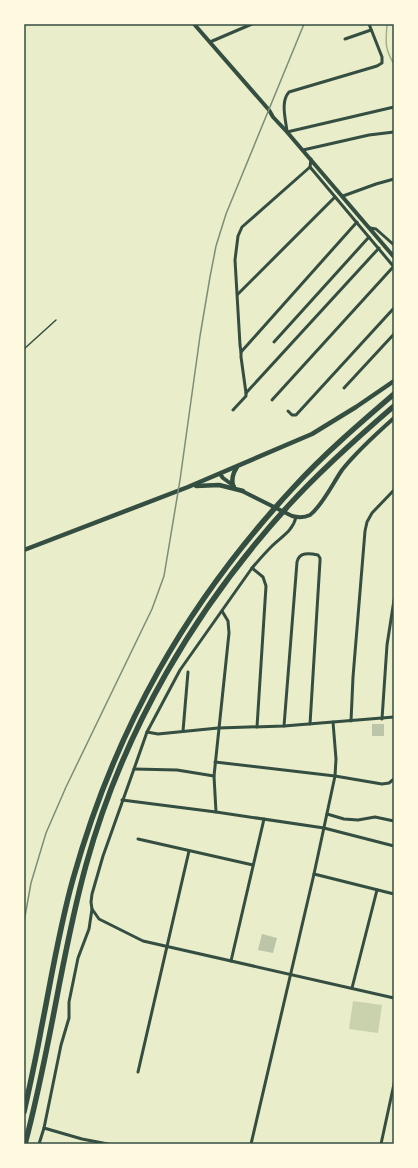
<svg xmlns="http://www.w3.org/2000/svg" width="418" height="1168" font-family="'Source Serif 4',serif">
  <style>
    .green { fill: #cad2ad }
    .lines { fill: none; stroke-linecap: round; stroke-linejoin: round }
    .stream { stroke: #a3b18a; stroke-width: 1.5 }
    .building { fill: #bcc5a7 }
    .service { stroke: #344e41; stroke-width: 1.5 }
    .minor { stroke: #344e41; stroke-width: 3 }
    .tertiary { stroke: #344e41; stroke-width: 4 }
    .secondary { stroke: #344e41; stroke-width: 4.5 }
    .motorway { stroke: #344e41; stroke-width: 5.5 }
    .rail { stroke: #7c8e77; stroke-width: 1.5 }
    .neatline { fill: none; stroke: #344e41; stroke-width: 1.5 }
  </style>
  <rect width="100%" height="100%" fill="#e9edc9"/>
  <!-- green -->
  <path class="green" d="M 353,1001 L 382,1005 L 378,1033 L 349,1029 Z"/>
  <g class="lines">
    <!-- stream -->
    <path class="stream" d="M 387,24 C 386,41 384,48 394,64"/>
  </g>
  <!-- building -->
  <g class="building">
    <rect x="372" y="724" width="12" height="12"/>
    <path d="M 262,934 L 277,938 L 273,953 L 258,950 Z"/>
  </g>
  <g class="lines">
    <!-- service -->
    <path class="service" d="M 24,349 L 56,320"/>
    <!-- minor -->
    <g class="minor">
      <path d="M 369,24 L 382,57 L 382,63 L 377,66 L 289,92 C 280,102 286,120 287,132 L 394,107"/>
      <path d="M 345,39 L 371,30"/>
      <path d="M 210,42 L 252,24"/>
      <path d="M 303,150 L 369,135 L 394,132"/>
      <path d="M 311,159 L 310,167 L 394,267"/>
      <path d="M 343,196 L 376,184 L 394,179"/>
      <path d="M 370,228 L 376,229 L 394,245"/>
      <path d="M 238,294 L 335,197"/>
      <path d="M 274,342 L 369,237"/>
      <path d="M 241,352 L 357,222"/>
      <path d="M 344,388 L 394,334"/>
      <path d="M 246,393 L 379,248"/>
      <path d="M 272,400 L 394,266"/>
      <path d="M 233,410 L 246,396 L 246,393 L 241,357 L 241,352 L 240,345 L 235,260 L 238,236 L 242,227 L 310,167"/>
      <path d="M 288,411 L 292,415 L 296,415 L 394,308"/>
      <path d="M 252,568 L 263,577 L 266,586 L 257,727"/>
      <path d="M 382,719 L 387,645 L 394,600"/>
      <path d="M 351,721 L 353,677 L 365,531 L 367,522 L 372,513 L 394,490"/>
      <path d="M 284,726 L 297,562 C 299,552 309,553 318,555 L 320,558 L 320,561 L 310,724"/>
      <path d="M 183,731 L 188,672"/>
      <path d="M 147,732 L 158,734 L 218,728 L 284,726 L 394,717"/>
      <path d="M 215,762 L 335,776 L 382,784 L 389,783 L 394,779"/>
      <path d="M 134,769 L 177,770 L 214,776"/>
      <path d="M 122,800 L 216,812 L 324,828 L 394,846"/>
      <path d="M 216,812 L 214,776 L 229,633 L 228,621 L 222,611"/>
      <path d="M 327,814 L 344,819 L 358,820 L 375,817 L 394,821"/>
      <path d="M 138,839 L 253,865"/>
      <path d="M 314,874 L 394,894"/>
      <path d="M 92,909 L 99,919 L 143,941 L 394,998"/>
      <path d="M 231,961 L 264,819"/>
      <path d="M 352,988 L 377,890"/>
      <path d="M 138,1072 L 189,851"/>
      <path d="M 44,1128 L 82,1139 L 108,1144"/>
      <path d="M 39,1144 L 44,1128 L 61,1045 L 69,1018 L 69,1002 L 78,958 L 89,929 L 92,909 L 91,902 L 92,894 L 103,856 L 134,769 L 147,732 L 180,670 L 252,568 C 258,561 265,553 272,546 C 281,537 293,531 296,517"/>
      <path d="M 251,1144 L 314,874 L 335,776 L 336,759 L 333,722"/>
      <path d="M 381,1144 L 394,1084"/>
    </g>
    <!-- tertiary -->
    <g class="tertiary">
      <path d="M 194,24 L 269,110 L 273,117 L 287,132 L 394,257"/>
      <path d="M 220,474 L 223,478 L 234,486"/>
      <path d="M 240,490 L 292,516 C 299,518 304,518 310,515 C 322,506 333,483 342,470 C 357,451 376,434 394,418"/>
    </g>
    <!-- secondary -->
    <g class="secondary">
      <path d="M 196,486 L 219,485 L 243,491"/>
      <path d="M 233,486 C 231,479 233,473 237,467"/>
      <path d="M 24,550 L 188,487 L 312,434 L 356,407 L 394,381"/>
    </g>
    <!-- motorway -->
    <g class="motorway">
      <path d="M 24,1112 C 30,1085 36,1058 41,1030 C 51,980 59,929 73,879 C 115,729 187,602 293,488 C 324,454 359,424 394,394"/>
      <path d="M 25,1144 C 39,1092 49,1039 59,986 C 67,945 75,905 86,865 C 123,731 195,608 289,505 C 321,470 358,437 394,406"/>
    </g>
    <!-- rail -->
    <path class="rail" d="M 24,922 L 31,883 L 46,833 L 66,787 L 152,609 L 164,576 L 180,480 L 200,336 L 210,277 L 216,246 L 226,214 L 304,24"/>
  </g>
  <!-- border -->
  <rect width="418" height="1168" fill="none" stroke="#fefae0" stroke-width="50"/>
  <rect x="25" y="25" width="368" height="1118" class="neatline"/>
</svg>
